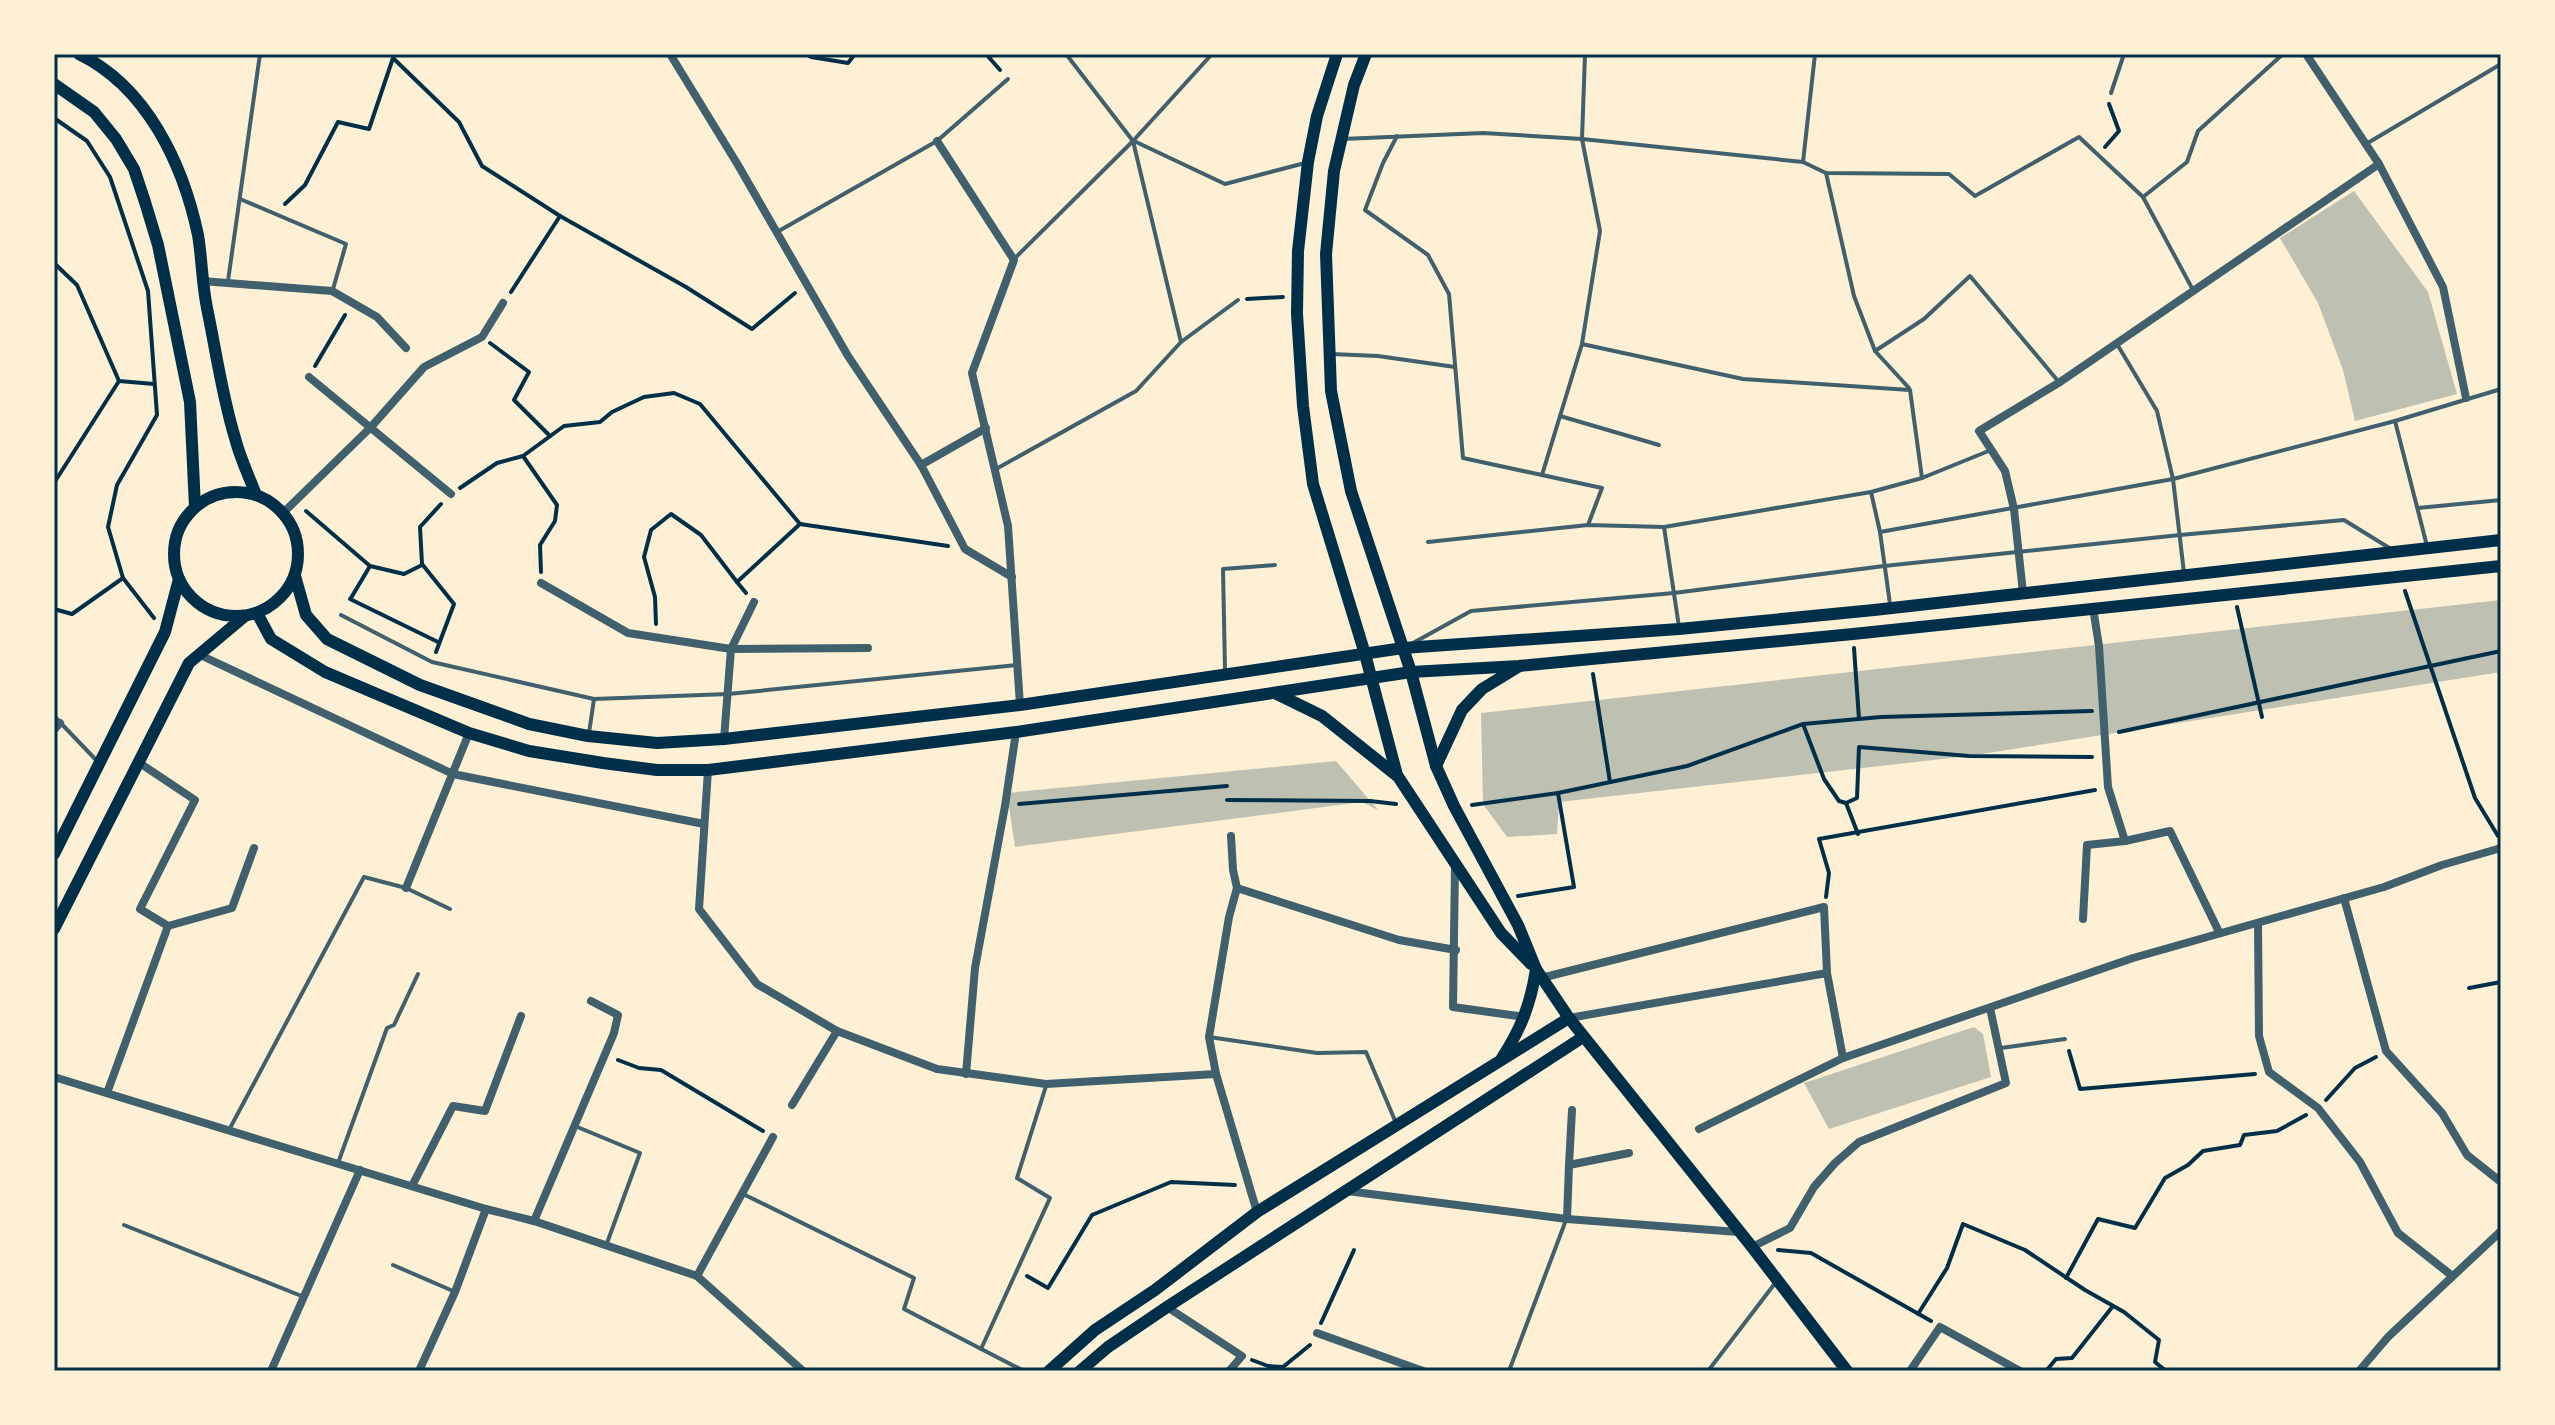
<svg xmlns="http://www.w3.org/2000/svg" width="2555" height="1425" font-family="'Roboto Condensed',sans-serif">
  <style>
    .building { fill: #bec0b2 }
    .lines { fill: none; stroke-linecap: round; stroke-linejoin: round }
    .path { stroke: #003049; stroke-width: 4 }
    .service { stroke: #3f606c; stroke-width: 4 }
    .minor { stroke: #3f606c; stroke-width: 8 }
    .secondary { stroke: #003049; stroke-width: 12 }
    .neatline { fill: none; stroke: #003049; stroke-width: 3 }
  </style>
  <rect width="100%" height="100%" fill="#fdf0d5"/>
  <!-- building -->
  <g class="building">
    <path d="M 2354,191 L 2428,292 L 2457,394 L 2355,421 L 2343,370 L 2318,303 L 2280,238 Z"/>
    <path d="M 2501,600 L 2501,672 L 1969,756 L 1559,802 L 1557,834 L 1507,837 L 1483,804 L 1481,713 Z"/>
    <path d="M 1336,761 L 1378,810 L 1362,802 L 1015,847 L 1007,793 Z"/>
    <path d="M 1974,1027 L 1983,1034 L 1991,1077 L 1829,1129 L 1804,1083 Z"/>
  </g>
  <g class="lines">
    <!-- path -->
    <g class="path">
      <path d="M 392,54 L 393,58 L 459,122 L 482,166 L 560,216 L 686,287 L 752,329 L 795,293"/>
      <path d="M 807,54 L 811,57 L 848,63 L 855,54"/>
      <path d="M 986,54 L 1000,70"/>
      <path d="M 54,118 L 87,141 L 110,177 L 148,291 L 157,415 L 117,485 L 108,527 L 123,578 L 154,618"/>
      <path d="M 2105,147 L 2119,131 L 2109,104"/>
      <path d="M 285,204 L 305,185 L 338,122 L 369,129 L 393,58"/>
      <path d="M 54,263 L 77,285 L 119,381 L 154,384"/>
      <path d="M 511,292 L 560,216"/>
      <path d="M 1247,299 L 1283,297"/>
      <path d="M 490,343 L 529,372 L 514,400 L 550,436"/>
      <path d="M 315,366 L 345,315"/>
      <path d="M 54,483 L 119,381"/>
      <path d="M 460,488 L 497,463 L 523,456"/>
      <path d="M 306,511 L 370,566 L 404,574 L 422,565"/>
      <path d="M 800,524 L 948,546"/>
      <path d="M 541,572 L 540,545 L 555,521 L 557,505 L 523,456 L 564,426 L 600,422 L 612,412 L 644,397 L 674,393 L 700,404 L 800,524 L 737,582 L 746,593"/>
      <path d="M 2405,591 L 2475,798 L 2498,836"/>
      <path d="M 351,598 L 370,566"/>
      <path d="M 350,599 L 438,642"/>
      <path d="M 2237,607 L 2262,717"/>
      <path d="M 54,609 L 72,614 L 123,578"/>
      <path d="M 656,624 L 655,597 L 644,557 L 651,530 L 671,514 L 701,535 L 737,582"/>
      <path d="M 1854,648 L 1859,719"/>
      <path d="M 436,652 L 454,604 L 422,564 L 420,527 L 441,504"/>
      <path d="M 1593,674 L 1610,782"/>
      <path d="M 1803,724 L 1824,779 L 1839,801 L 1846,803"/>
      <path d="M 2119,732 L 2501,651"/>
      <path d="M 1227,800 L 1370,801 L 1396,804"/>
      <path d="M 1019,804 L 1227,786"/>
      <path d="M 1472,805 L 1558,793 L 1687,766 L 1803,724 L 1881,717 L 2092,711"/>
      <path d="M 1858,834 L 1846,803 L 1857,798 L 1859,747 L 1969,756 L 2092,757"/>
      <path d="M 1518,896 L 1574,887 L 1558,793"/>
      <path d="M 1826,897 L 1829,873 L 1819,839 L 2095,790"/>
      <path d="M 2469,988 L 2501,982"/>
      <path d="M 2069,1051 L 2080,1089 L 2255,1074"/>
      <path d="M 618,1060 L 639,1068 L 661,1070 L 763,1131"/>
      <path d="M 2326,1100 L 2355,1068 L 2376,1057"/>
      <path d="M 1778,1250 L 1811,1253 L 1931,1321"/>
      <path d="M 1027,1276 L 1048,1288 L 1092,1215 L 1171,1182 L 1235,1185"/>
      <path d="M 2066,1278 L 2098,1219 L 2135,1228 L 2165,1178 L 2188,1165 L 2203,1151 L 2240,1145 L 2244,1135 L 2277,1131 L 2306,1115"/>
      <path d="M 1918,1314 L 1947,1268 L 1963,1224 L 2025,1250 L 2085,1290 L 2124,1312 L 2159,1340 L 2155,1362 L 2166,1371"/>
      <path d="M 1321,1323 L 1354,1250"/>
      <path d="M 1252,1360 L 1268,1366 L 1283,1367 L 1310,1345"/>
      <path d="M 2046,1371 L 2056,1359 L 2072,1358 L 2113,1306"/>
    </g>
    <!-- service -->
    <g class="service">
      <path d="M 1066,54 L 1133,141 L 1181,342"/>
      <path d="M 2111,93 L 2124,54"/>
      <path d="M 1397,136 L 1383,163 L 1365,210 L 1428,255 L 1449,294 L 1463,458 L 1602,488 L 1588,525"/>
      <path d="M 1342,139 L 1483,133 L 1582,139 L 1803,162 L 1826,173 L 1949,174 L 1975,196 L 2079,137 L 2143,197 L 2193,290"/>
      <path d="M 1134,141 L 1225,184 L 1305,163"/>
      <path d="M 2366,144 L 2501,64"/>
      <path d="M 1803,162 L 1815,54"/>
      <path d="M 1826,173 L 1854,296 L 1875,351 L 1909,388"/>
      <path d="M 2143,197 L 2187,162 L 2198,131 L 2283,54"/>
      <path d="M 240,199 L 346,244 L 333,289"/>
      <path d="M 777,232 L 937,141 L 1008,79"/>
      <path d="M 1015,258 L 1133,141 L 1212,54"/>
      <path d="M 228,281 L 260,54"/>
      <path d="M 1582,344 L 1743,379 L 1910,390 L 1922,478"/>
      <path d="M 2117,344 L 2157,411 L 2173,479 L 2184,573"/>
      <path d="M 1875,351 L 1924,319 L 1970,276 L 2058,381"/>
      <path d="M 1331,354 L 1378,356 L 1455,367"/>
      <path d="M 1560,416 L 1659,445"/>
      <path d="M 2395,421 L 2427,546"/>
      <path d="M 996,469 L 1136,391 L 1181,342 L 1238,300"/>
      <path d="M 1542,475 L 1582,344 L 1600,231 L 1582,139 L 1585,54"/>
      <path d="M 1871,492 L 1880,532 L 1890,604"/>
      <path d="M 2418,508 L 2501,500"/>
      <path d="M 1664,527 L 1679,627"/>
      <path d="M 1880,532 L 2173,479 L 2395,421 L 2501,389"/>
      <path d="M 1428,542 L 1588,525 L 1664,527 L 1871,492 L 1922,478 L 1991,450"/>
      <path d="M 341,615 L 432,662 L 594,699 L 728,694 L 1017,665"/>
      <path d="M 1413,643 L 1471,611 L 1674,593 L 1884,566 L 2180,535 L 2344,520 L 2391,549"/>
      <path d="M 1225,670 L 1223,569 L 1275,565"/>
      <path d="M 54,716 L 98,762"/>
      <path d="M 589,733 L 594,699"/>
      <path d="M 1209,1037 L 1317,1053 L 1366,1052 L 1396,1123"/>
      <path d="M 2001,1048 L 2065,1039"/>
      <path d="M 575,1126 L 640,1153 L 607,1243"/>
      <path d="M 229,1130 L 364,877 L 406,888 L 450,909"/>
      <path d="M 338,1163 L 387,1028 L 394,1025 L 418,974"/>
      <path d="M 741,1193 L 914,1278 L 904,1309 L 1024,1371"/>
      <path d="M 124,1225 L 304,1297"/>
      <path d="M 393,1265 L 453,1291"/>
      <path d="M 981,1349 L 1050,1198 L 1017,1178 L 1046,1086"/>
      <path d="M 1509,1371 L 1566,1220"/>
      <path d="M 1708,1371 L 1776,1282"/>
    </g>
    <!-- minor -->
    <g class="minor">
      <path d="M 670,54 L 738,165 L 848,356 L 921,465"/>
      <path d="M 937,141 L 1014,260 L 972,373 L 1008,526 L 1020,705"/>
      <path d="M 2379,164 L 2443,287 L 2466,398"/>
      <path d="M 202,281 L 332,291 L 377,317 L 406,348"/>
      <path d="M 309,377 L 451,494"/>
      <path d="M 986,428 L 921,465 L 965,549 L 1012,577"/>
      <path d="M 283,513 L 371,427 L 424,367 L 482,337 L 503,303"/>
      <path d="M 541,583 L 628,633 L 731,649 L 868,648"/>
      <path d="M 2023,593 L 2014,509 L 2005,471 L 1979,431 L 2060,382 L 2379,164 L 2306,54"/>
      <path d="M 2093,608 L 2099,646 L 2108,787 L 2125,841 L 2170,831 L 2219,932"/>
      <path d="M 198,654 L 453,774 L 704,824"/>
      <path d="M 54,730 L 60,723"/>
      <path d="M 724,739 L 731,649 L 754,602"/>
      <path d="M 708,770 L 699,909 L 757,984 L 837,1031"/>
      <path d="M 1231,836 L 1233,870 L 1237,888 L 1229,917 L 1209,1037 L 1216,1074 L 1257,1212"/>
      <path d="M 1455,866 L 1453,1007 L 1525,1017"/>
      <path d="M 406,888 L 469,733"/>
      <path d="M 1237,888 L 1399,940 L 1456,950"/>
      <path d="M 2344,898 L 2386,1051 L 2442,1113 L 2467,1155 L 2501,1182"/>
      <path d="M 2083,919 L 2087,845 L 2125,841"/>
      <path d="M 2258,924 L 2259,1036 L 2269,1072 L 2318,1108 L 2360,1162 L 2398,1233 L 2451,1275"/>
      <path d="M 168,926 L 232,908 L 254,848"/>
      <path d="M 1541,978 L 1824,907 L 1827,973 L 1843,1058"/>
      <path d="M 1569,1018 L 1827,973"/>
      <path d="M 966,1074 L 975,968 L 1005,806 L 1016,732"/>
      <path d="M 54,1077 L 486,1209 L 534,1221 L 697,1276 L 803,1371"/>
      <path d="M 107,1093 L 168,926 L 140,909 L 195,800 L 138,762"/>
      <path d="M 792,1105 L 837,1031 L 937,1069 L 1046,1084 L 1216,1074"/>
      <path d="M 1699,1129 L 1843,1058 L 2133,958 L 2384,887 L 2442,865 L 2501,848"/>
      <path d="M 1569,1165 L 1572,1110"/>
      <path d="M 412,1186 L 453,1106 L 485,1111 L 521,1016"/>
      <path d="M 1347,1191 L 1567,1219 L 1738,1232"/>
      <path d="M 1567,1219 L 1569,1165 L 1629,1153"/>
      <path d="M 534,1221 L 614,1033 L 618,1015 L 591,1001"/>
      <path d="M 1752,1247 L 1790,1228 L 1814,1187 L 1835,1163 L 1859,1142 L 2006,1083 L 1990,1008"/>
      <path d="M 697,1276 L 773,1137"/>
      <path d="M 1167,1307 L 1242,1356 L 1229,1371"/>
      <path d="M 1317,1333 L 1423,1371"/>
      <path d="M 271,1371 L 360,1170"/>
      <path d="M 419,1371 L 455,1292 L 486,1209"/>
      <path d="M 1910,1371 L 1940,1327 L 2020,1371"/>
      <path d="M 2359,1371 L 2388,1337 L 2501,1231"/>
    </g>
    <!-- secondary -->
    <g class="secondary">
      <path d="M 79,54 C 147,87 183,164 198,235 C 202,259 202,284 207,308 C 216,351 222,396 235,438 C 240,458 249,476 256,495"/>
      <path d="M 1337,54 L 1317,116 L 1308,162 L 1298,251 L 1297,314 L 1303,406 L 1313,484 L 1365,654 L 1397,775 L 1501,933 L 1531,964"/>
      <path d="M 1366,54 L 1354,85 L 1334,171 L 1326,254 L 1331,391 L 1351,491 L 1411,672 L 1436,766 L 1454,806 L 1518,925 L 1536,969 L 1569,1018 L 1752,1247 L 1847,1371"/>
      <path d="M 54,84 L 94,112 L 116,139 L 134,169 L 145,202 L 158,245 L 190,402 L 195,507"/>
      <circle cx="236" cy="554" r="62"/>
      <path d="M 295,576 L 306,615 L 327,639 L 420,685 L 529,724 L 588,736 L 657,743 L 724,739 L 1020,705 L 1403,648 L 1679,629 L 1874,610 L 2501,540"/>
      <path d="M 257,613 L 271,639 L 325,672 L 469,733 L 529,751 L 603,763 L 657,770 L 708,770 L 1016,732 L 1411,672 L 1519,666 L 1853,634 L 2501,566"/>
      <path d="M 1277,694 L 1322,716 L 1396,775"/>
      <path d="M 1436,766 L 1462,710 L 1482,689 L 1518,667"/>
      <path d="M 54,854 L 165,632 L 179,579"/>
      <path d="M 54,929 L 189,663 L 245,616"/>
      <path d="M 1502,1058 C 1521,1029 1531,1003 1536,969"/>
      <path d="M 1049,1371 L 1095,1330 L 1155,1290 L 1257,1212 L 1569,1018"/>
      <path d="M 1080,1371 L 1108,1347 L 1167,1307 L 1583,1037"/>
    </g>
  </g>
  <!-- border -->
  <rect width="2555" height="1425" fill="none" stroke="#fdf0d5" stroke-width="112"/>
  <rect x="56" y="56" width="2443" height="1313" class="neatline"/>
</svg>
